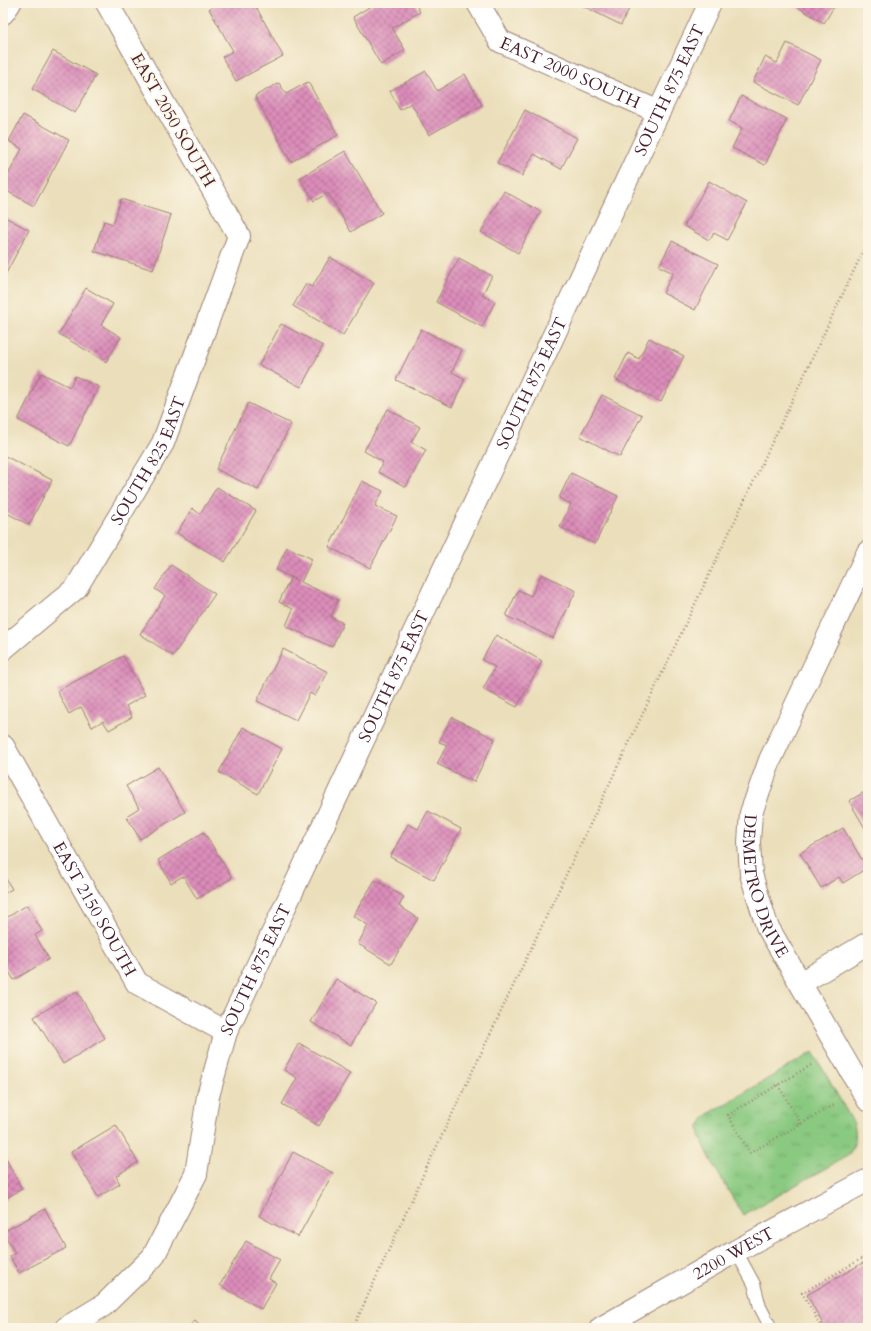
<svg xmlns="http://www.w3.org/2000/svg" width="871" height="1331" font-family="Cardo,serif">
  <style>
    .grass { fill: url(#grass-tufts); stroke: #6a7456 }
    .building { fill: url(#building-cross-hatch) }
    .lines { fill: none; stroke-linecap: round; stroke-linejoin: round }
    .service-casing { stroke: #9a7f73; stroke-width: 14 }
    .minor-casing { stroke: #9a7f73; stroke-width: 24 }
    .tertiary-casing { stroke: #9a7f73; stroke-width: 24 }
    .path { stroke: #9a7f73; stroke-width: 2.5; stroke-dasharray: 1 3; stroke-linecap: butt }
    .service { stroke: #fff; stroke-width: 12 }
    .minor { stroke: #fff; stroke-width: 22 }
    .tertiary { stroke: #fff; stroke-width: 22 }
    .labels { text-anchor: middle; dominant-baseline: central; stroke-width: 3; stroke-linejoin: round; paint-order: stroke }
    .street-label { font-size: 17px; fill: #4a1f2b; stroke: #fcf5e5 }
  </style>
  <defs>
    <pattern id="grass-tufts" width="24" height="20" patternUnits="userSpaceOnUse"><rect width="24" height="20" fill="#89c980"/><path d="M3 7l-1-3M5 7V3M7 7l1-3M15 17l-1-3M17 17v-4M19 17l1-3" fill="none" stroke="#78ac6f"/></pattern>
    <pattern id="building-cross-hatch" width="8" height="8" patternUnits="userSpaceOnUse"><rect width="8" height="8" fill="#db8dba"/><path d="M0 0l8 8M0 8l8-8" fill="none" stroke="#b47397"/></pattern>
  </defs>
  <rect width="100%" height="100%" fill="#fcf5e5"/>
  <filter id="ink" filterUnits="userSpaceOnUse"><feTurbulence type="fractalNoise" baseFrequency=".025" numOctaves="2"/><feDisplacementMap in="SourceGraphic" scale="8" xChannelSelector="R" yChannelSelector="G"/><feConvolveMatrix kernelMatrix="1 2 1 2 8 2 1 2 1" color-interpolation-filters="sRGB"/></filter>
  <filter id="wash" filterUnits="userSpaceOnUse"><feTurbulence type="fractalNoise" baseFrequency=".012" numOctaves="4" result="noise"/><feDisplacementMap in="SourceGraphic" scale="16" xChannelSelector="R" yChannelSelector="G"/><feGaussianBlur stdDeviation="0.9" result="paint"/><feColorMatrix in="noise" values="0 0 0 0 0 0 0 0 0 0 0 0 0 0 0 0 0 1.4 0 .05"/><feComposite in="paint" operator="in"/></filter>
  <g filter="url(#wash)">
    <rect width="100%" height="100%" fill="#ebdfbb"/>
    <!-- grass -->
    <path class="grass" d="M 813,1052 L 854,1124 C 857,1136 855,1144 849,1155 L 743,1215 C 734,1200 697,1141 699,1127 C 701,1121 706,1116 710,1113 Z"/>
    <g id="blocks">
      <!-- building -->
      <g class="building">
        <path d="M 220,3 L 254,3 L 283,56 L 236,81 L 222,57 L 233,51 L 209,9 Z"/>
        <path d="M 376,3 L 415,3 L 420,12 L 392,28 L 405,50 L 381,65 L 353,17 Z"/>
        <path d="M 584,3 L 632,3 L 621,25 L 583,6 Z"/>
        <path d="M 791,3 L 839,3 L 836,6 L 835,5 L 824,23 Z"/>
        <path d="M 787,43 L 821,60 L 798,105 L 753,82 L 765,57 L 777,63 Z"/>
        <path d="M 53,51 L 96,75 L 75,113 L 32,89 Z"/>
        <path d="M 426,71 L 437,91 L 465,74 L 482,105 L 429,135 L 411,103 L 400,110 L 390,91 Z"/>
        <path d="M 308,82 L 338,135 L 291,162 L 255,96 L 279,83 L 286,94 Z"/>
        <path d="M 741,96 L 787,119 L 765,165 L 732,148 L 742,128 L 729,121 Z"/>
        <path d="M 525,110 L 577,138 L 561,169 L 534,154 L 522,176 L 497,163 Z"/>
        <path d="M 23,115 L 69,140 L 34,206 L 3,189 L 3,184 L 22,149 L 9,141 Z"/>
        <path d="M 345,151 L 382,213 L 351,232 L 328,193 L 314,201 L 300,178 Z"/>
        <path d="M 709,181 L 747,203 L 727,240 L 714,233 L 709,240 L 684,226 Z"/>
        <path d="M 504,191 L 541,212 L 518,253 L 481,232 Z"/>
        <path d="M 121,199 L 171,215 L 153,270 L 94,251 L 104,221 L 113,224 Z"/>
        <path d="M 3,216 L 29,230 L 3,279 Z"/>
        <path d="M 672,241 L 718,264 L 695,310 L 663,293 L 673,273 L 659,266 Z"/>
        <path d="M 330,257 L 374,283 L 343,335 L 293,306 L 306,284 L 312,287 Z"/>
        <path d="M 459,258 L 492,276 L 482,295 L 495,302 L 482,327 L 436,302 Z"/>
        <path d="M 86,288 L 113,304 L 101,325 L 121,337 L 106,362 L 59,334 Z"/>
        <path d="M 281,324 L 323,346 L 301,387 L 259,365 Z"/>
        <path d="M 421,329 L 462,350 L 452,372 L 465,379 L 452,407 L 396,380 Z"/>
        <path d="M 649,338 L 684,356 L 661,402 L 615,379 L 628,353 L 639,359 Z"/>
        <path d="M 41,373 L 70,387 L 75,376 L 99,387 L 69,446 L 18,420 Z"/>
        <path d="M 602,395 L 642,415 L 620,457 L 580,436 Z"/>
        <path d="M 248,403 L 291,424 L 258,490 L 216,469 Z"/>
        <path d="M 388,409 L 420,427 L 411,442 L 426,450 L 406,487 L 378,472 L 383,462 L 364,451 Z"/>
        <path d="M 3,455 L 52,480 L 29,525 L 3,511 Z"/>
        <path d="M 571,473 L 618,496 L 595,544 L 560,527 L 571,504 L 559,498 Z"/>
        <path d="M 362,481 L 383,491 L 375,506 L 397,516 L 370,568 L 329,547 Z"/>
        <path d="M 217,487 L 256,511 L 225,562 L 177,533 L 192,508 L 200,514 Z"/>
        <path d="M 287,547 L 312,559 L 301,582 L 338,600 L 331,617 L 343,623 L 332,647 L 286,626 L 293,609 L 279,602 L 291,577 L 297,580 L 276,570 Z"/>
        <path d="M 171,565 L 215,594 L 173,656 L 140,634 L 165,596 L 155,589 Z"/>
        <path d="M 542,574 L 576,591 L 553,638 L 506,616 L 518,590 L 531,596 Z"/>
        <path d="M 496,635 L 542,661 L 517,707 L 483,689 L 495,667 L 482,660 Z"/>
        <path d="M 283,649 L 328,672 L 315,696 L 310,693 L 296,720 L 257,701 Z"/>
        <path d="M 123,656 L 145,695 L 126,706 L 132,717 L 109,730 L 103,721 L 92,727 L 81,707 L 69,714 L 57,691 Z"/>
        <path d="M 452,717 L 495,739 L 474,782 L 437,764 L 447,745 L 439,742 Z"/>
        <path d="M 243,727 L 282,749 L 258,794 L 219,772 Z"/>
        <path d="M 158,767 L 185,812 L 140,839 L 126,816 L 139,808 L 126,786 Z"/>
        <path d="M 868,790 L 868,833 L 849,801 Z"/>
        <path d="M 428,811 L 461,829 L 434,880 L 390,857 L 408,824 L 418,829 Z"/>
        <path d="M 843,828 L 867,868 L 843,883 L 839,877 L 821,888 L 800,853 Z"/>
        <path d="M 204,832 L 232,878 L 197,899 L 183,876 L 171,883 L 158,860 Z"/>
        <path d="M 3,874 L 12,889 L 3,894 Z"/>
        <path d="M 375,880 L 404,897 L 399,906 L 418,918 L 391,964 L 358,944 L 368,925 L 353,916 Z"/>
        <path d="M 27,905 L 42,931 L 35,935 L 49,959 L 14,980 L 3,962 L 3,920 Z"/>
        <path d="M 336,979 L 376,1003 L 351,1045 L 311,1022 Z"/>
        <path d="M 77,991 L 105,1038 L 63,1064 L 34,1017 Z"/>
        <path d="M 299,1043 L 350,1073 L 319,1126 L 282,1104 L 297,1078 L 284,1070 Z"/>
        <path d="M 116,1125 L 138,1162 L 116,1176 L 120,1184 L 98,1197 L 71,1152 Z"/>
        <path d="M 293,1152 L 333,1173 L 298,1237 L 259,1216 Z"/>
        <path d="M 3,1153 L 22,1189 L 3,1200 Z"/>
        <path d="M 45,1209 L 66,1248 L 19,1273 L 10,1256 L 15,1253 L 3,1232 Z"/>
        <path d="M 246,1241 L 280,1260 L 269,1279 L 276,1283 L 261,1309 L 220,1285 Z"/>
        <path d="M 868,1260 L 868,1328 L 825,1328 L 807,1295 Z"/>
        <path d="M 195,1321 L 202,1328 L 187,1328 Z"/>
      </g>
    </g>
  </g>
  <g filter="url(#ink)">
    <use href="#blocks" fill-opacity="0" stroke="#9a7f73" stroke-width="1"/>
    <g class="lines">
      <defs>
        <path id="service" d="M 736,1251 L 754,1284 L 760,1307 L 771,1328"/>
        <g id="minor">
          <path id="s1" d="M 478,3 L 500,41 L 659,112"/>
          <path d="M 3,13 L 10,3"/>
          <path id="s2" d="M 868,552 L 770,760 L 751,813 L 749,842 L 751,874 L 767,926 L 868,1100"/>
          <path id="s3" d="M 3,649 L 76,588 L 163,443 L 239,236 L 107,3"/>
          <path id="s4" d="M 3,746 L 137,983 L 226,1032"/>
          <path d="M 801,983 L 868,943"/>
          <path id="s5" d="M 66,1328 L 104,1305 L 153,1257 L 196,1174 L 208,1096 L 226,1032 L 710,3"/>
        </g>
        <g id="tertiary">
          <path id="s6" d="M 601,1328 L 736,1251 L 868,1180"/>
        </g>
      </defs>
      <!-- service casing -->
      <use href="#service" class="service-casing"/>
      <!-- minor casing -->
      <use href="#minor" class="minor-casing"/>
      <!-- tertiary casing -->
      <use href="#tertiary" class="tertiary-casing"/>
      <!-- path -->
      <g class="path">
        <path d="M 811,1065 L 728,1115 L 750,1153 L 834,1105"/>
        <path d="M 778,1085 L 801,1124"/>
        <path d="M 353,1328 L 425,1171 L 868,241"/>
        <path d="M 822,1328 L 802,1293 L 868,1255"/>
      </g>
      <!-- service -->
      <use href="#service" class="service"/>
      <!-- minor -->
      <use href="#minor" class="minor"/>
      <!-- tertiary -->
      <use href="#tertiary" class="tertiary"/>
    </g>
  </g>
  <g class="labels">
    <!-- street labels -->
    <g class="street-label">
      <text stroke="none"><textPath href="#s1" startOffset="121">EAST 2000 SOUTH</textPath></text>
      <text stroke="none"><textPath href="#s5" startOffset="1393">SOUTH 875 EAST</textPath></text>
      <text transform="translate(173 120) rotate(60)">EAST 2050 SOUTH</text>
      <text stroke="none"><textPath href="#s5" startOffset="1069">SOUTH 875 EAST</textPath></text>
      <text stroke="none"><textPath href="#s3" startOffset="242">SOUTH 825 EAST</textPath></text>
      <text stroke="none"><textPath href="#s5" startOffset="745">SOUTH 875 EAST</textPath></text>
      <text stroke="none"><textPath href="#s2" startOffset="362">DEMETRO DRIVE</textPath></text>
      <text stroke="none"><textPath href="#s4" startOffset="187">EAST 2150 SOUTH</textPath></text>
      <text stroke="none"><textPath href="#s5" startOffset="421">SOUTH 875 EAST</textPath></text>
      <text stroke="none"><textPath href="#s6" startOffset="152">2200 WEST</textPath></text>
    </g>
  </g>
  <!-- margin -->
  <rect width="871" height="1331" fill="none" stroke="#fcf5e5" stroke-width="16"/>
</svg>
